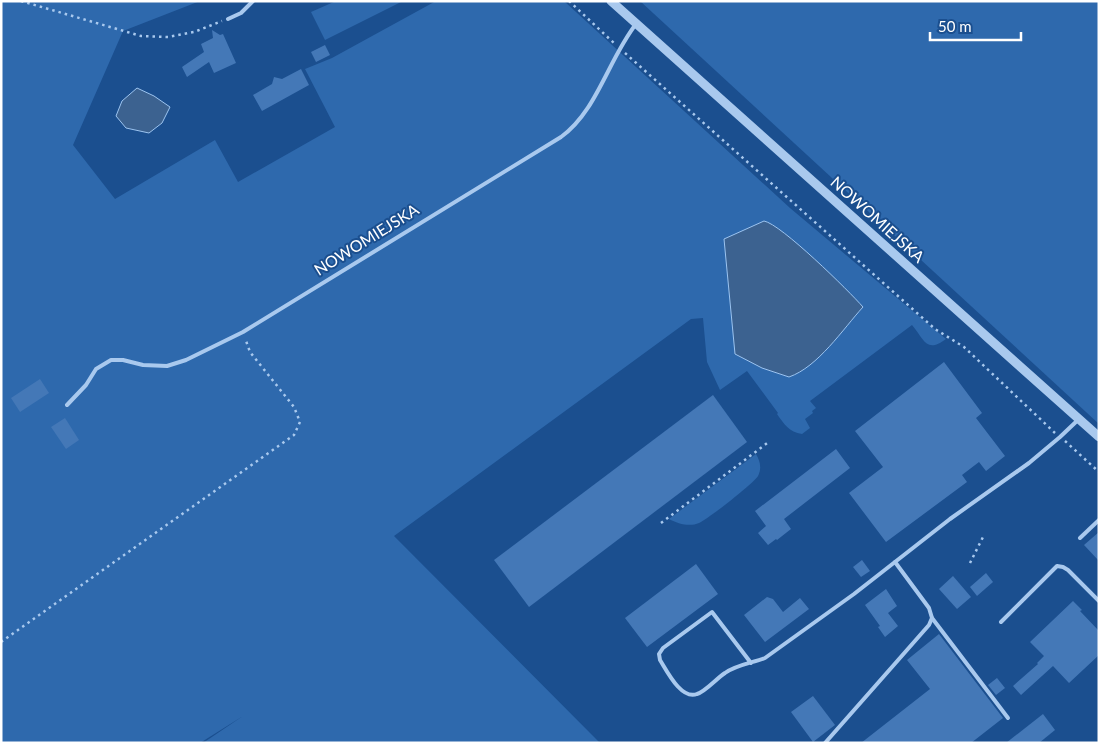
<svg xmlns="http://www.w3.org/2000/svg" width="1100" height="744" font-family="Lato,sans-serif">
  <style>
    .green { fill: #2e69ad }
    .water { fill: #3c6290; stroke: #9cc4f0 }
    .building { fill: #4478b7 }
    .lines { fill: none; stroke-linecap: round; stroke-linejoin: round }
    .path { stroke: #a9c9ee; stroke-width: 2.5; stroke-dasharray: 2.5 4; stroke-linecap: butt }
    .service { stroke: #a9c9ee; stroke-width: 4 }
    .tertiary { stroke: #a9c9ee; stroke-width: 9 }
    .labels { text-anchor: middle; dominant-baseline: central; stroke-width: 4; stroke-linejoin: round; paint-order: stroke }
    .street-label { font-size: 16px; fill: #fff; stroke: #1b4f8f }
  </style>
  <rect width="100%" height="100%" fill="#1b4f8f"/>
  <!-- green -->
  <g class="green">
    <path d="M 1,1 L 200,1 L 123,31 L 73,145 L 115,199 L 215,140 L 238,182 L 335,127 L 305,69 L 332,58 L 436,1 L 564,1 L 790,208 L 946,339 C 926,354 924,339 912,325 L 810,401 L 816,408 L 812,411 L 813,413 L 805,419 L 810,428 L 802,434 C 789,432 784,424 777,414 L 778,413 L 747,371 L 720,390 L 707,362 L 703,318 L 691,319 L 394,536 L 600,743 L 203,743 L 243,716 L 200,743 L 1,743 Z"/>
    <path d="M 336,1 L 403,1 L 325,40 L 311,12 Z"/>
    <path d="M 640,1 L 1099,1 L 1099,424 Z"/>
    <path d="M 756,454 C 760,461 762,468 758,476 C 754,483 708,519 699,523 C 690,527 678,524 669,519 Z"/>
  </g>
  <!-- water -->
  <g class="water">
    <path d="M 137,88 L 154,96 L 170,107 L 162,123 L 149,133 L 126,128 L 116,116 L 122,101 Z"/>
    <path d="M 764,221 C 781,224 849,291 863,307 C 843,329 818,367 789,377 L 762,368 L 735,354 L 724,239 Z"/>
  </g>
  <!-- building -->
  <g class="building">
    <path d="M 212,30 L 220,35 L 223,34 L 236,63 L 214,73 L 209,62 L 187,77 L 182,67 L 204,52 L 201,44 L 213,38 Z"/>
    <path d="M 325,45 L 330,55 L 316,62 L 311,52 Z"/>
    <path d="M 301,69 L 309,85 L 262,111 L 253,95 L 272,84 L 274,77 L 282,79 Z"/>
    <path d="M 944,362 L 982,413 L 976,418 L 1005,456 L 986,471 L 979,462 L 962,475 L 967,482 L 886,542 L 849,493 L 883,467 L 855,431 Z"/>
    <path d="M 40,379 L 49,393 L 20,412 L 11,398 Z"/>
    <path d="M 713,395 L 747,442 L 529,607 L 494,560 Z"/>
    <path d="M 65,418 L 79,440 L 66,449 L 51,427 Z"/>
    <path d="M 836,449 L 850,468 L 784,519 L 791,529 L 777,540 L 776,539 L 768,545 L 758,533 L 766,526 L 755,511 Z"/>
    <path d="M 1099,532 L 1099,561 L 1084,545 Z"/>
    <path d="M 862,560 L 870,571 L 861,577 L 853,567 Z"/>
    <path d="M 696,564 L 718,594 L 647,647 L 625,618 Z"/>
    <path d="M 986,573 L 993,582 L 977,596 L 970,587 Z"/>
    <path d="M 953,576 L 971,597 L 957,609 L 939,589 Z"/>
    <path d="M 886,589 L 897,606 L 888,613 L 898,626 L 885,637 L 878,627 L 880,626 L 865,605 Z"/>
    <path d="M 767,597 L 773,599 L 783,612 L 800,598 L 809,609 L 765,642 L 744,615 Z"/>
    <path d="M 1073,601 L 1082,610 L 1080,611 L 1099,631 L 1099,655 L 1069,683 L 1053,666 L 1021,695 L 1013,686 L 1038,664 L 1037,663 L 1044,656 L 1030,642 Z"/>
    <path d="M 939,634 L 1003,718 L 971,743 L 861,743 L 930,689 L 907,660 Z"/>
    <path d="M 997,678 L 1005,688 L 996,695 L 988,685 Z"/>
    <path d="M 813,696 L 835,725 L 813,742 L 791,712 Z"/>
    <path d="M 1043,714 L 1055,730 L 1039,743 L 1006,743 Z"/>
  </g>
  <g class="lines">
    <!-- path -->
    <g class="path">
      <path d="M 21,1 L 141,36 L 168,37 L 194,32 L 222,21"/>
      <path d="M 569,1 L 615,44"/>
      <path d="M 625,53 L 935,329 L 964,347 L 1055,433"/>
      <path d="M 1065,441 L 1099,472"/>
      <path d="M 661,523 L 770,441"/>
      <path d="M 970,563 L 983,537"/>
      <path d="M 1,642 L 294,435 L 300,422 L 294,407 L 250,352 L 245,338"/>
    </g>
    <!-- service -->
    <g class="service">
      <path d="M 228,19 L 241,13 L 253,1"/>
      <path d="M 67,405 L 86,385 L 96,369 L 111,360 L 123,360 L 143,365 L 167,366 L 186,360 L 243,332 L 561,137 C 597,111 608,60 636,24"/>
      <path d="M 1080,538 L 1099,520"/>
      <path d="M 932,618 L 1008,718"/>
      <path d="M 1001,622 L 1057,566 L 1063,567 L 1068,570 L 1099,601"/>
      <path d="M 751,663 L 712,612 L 663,648 L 659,654 L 660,660 C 667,671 681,700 697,694 C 705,692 717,678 725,673 C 736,665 752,663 765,658 L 854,594 L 950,519 L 1029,463 L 1060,437 L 1079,419"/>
      <path d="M 825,743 L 929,625 L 932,618 L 929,608 L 895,562"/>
    </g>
    <!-- tertiary -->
    <path class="tertiary" d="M 611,1 L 1099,437"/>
  </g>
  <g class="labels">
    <!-- street labels -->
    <g class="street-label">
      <text transform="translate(878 219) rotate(42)">NOWOMIEJSKA</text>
      <text transform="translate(366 239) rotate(-32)">NOWOMIEJSKA</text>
    </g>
  </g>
  <!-- border -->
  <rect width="1100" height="744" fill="none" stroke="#ffffff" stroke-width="5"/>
  <!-- scale -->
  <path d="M930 32v8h91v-8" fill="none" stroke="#ffffff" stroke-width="2.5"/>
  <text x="938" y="32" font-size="15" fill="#ffffff" stroke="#1b4f8f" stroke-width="4" paint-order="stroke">50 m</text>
</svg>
